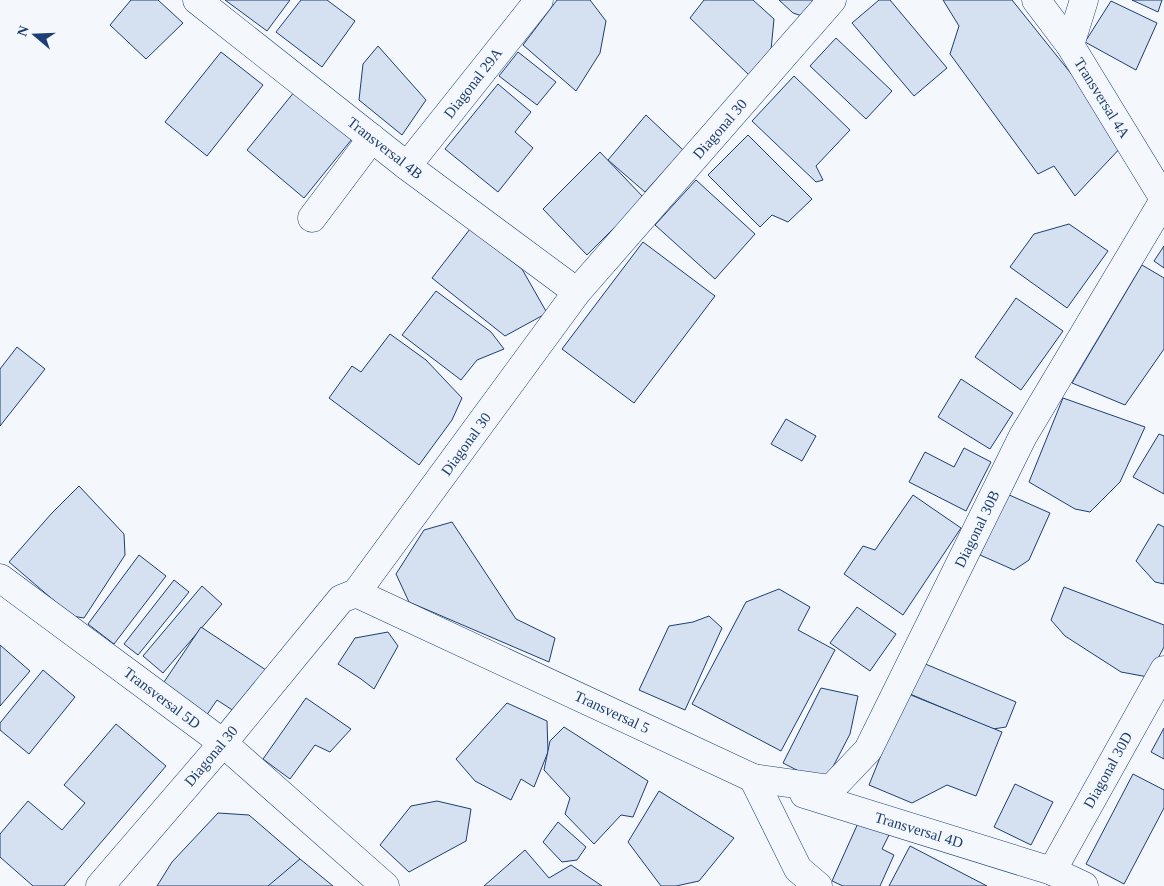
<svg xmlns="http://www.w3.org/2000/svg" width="1164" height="886" font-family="Georgia,serif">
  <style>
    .building { fill: #d5e0f0; stroke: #1d3f73 }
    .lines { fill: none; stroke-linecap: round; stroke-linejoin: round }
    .street-casing { stroke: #1d3f73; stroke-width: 29 }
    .street { stroke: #f4f7fb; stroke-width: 28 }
    .labels { text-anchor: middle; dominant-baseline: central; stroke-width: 4; stroke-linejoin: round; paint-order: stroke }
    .street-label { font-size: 15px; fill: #1d3f73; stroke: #f4f7fb }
  </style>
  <rect width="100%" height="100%" fill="#f4f7fb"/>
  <!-- building -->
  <g class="building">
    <path d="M 131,0 L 158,0 L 183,23 L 146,59 L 110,25 Z"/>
    <path d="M 225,0 L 290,0 L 267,31 Z"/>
    <path d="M 301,0 L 327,0 L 355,21 L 322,67 L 276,32 Z"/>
    <path d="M 557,0 L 590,0 L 606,21 L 600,53 L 576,91 L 523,45 Z"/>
    <path d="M 704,0 L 753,0 L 774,19 L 771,50 L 749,75 L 690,18 Z"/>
    <path d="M 779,0 L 814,0 L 802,16 L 793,13 Z"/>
    <path d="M 879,0 L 890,0 L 947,68 L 914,96 L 852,23 Z"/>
    <path d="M 943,0 L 1012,0 L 1126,142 L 1075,196 L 1054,166 L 1038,174 L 950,54 L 959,26 Z"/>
    <path d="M 1132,0 L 1162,0 L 1158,12 Z"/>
    <path d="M 1111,1 L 1157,23 L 1136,70 L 1085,42 Z"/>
    <path d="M 836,38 L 892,91 L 866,119 L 810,66 Z"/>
    <path d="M 378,46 L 426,100 L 402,135 L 359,100 L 363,64 Z"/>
    <path d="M 221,52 L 263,85 L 207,156 L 165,122 Z"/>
    <path d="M 518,52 L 556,82 L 537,105 L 499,76 Z"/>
    <path d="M 794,76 L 850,130 L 816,166 L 823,180 L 816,182 L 752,121 Z"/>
    <path d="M 498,84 L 531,112 L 515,132 L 533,148 L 498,192 L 445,149 Z"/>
    <path d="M 295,91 L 352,139 L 304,198 L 247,150 Z"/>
    <path d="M 646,115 L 683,150 L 645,192 L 608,160 Z"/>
    <path d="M 748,135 L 812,199 L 788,222 L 772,215 L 760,227 L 708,175 Z"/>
    <path d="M 600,152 L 644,198 L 587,255 L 543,209 Z"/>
    <path d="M 696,180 L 755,234 L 715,279 L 655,225 Z"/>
    <path d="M 1069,224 L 1108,251 L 1067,308 L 1010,267 L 1034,234 Z"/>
    <path d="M 470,229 L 522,269 L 547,313 L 505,336 L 432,278 Z"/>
    <path d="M 643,242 L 715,296 L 634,403 L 562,349 Z"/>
    <path d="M 1164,246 L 1164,268 L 1154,261 Z"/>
    <path d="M 1142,265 L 1164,278 L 1164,349 L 1125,405 L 1072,383 Z"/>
    <path d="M 436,291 L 491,332 L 504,349 L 477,360 L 461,380 L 402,335 Z"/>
    <path d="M 1016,298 L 1063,331 L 1021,390 L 975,357 Z"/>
    <path d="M 390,334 L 426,360 L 462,398 L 452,420 L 419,465 L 329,398 L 352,366 L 361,372 Z"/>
    <path d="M 17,347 L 45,369 L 0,426 L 0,369 Z"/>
    <path d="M 961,379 L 1013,413 L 990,449 L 938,417 Z"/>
    <path d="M 1063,398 L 1145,427 L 1120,482 L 1090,512 L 1075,509 L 1029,482 Z"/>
    <path d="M 786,419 L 816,436 L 802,461 L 771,444 Z"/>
    <path d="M 1159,434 L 1164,436 L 1164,494 L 1133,477 Z"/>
    <path d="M 964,448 L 991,462 L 966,511 L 909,482 L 925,452 L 954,467 Z"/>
    <path d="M 79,486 L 124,534 L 125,555 L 84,618 L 72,616 L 9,562 L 51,514 Z"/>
    <path d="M 1007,494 L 1050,513 L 1029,560 L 1014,570 L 980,555 Z"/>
    <path d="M 913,495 L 961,528 L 903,615 L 844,574 L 863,546 L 875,550 Z"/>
    <path d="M 452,522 L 516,619 L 555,638 L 549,662 L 409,602 L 396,574 L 424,530 Z"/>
    <path d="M 1158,524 L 1164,527 L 1164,584 L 1155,582 L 1136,561 Z"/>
    <path d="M 139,555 L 166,576 L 114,644 L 88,624 Z"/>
    <path d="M 174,580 L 189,592 L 138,655 L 124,644 Z"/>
    <path d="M 202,586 L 222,604 L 163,673 L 143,656 Z"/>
    <path d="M 1064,587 L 1164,625 L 1164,647 L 1148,677 L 1121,672 L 1065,636 L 1051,620 Z"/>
    <path d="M 779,589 L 810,607 L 798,630 L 835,650 L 781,751 L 692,704 L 746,602 Z"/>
    <path d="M 857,607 L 896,634 L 870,671 L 830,643 Z"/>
    <path d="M 709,616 L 722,628 L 685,710 L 639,690 L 669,626 L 693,622 Z"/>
    <path d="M 201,627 L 269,672 L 240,715 L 217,700 L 204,719 L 160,688 Z"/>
    <path d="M 388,632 L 398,646 L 374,689 L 361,679 L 338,664 L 355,638 Z"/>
    <path d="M 0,645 L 30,671 L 0,706 Z"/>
    <path d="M 923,663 L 1016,702 L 1006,727 L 993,729 L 910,694 Z"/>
    <path d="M 43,670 L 75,697 L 29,754 L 0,730 L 0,723 Z"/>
    <path d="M 821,688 L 858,696 L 850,734 L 824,784 L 783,763 Z"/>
    <path d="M 906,693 L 1002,732 L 976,796 L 947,785 L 912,803 L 869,785 Z"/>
    <path d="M 306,698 L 351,729 L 330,752 L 315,745 L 290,779 L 263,759 Z"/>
    <path d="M 507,703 L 547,721 L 548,752 L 534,787 L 521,779 L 511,800 L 475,781 L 456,759 Z"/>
    <path d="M 116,724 L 166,766 L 64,886 L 33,886 L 0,857 L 0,834 L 28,801 L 62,830 L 85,803 L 64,785 Z"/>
    <path d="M 564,727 L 648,781 L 633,817 L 621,815 L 594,844 L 565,814 L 570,798 L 544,770 L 550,741 Z"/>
    <path d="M 1164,728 L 1164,759 L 1151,752 Z"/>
    <path d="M 1133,774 L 1164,790 L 1164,808 L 1124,884 L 1086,864 Z"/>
    <path d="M 1015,784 L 1053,802 L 1031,845 L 994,827 Z"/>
    <path d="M 659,791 L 734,838 L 699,881 L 676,886 L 661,886 L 628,842 Z"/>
    <path d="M 437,801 L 471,809 L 466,841 L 409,872 L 380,845 L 411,806 Z"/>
    <path d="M 218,813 L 249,815 L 300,859 L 278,886 L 157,886 L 172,862 Z"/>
    <path d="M 859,821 L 889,835 L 882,849 L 894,855 L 880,886 L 843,886 L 832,881 Z"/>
    <path d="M 558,822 L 586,847 L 577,860 L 562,862 L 543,842 Z"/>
    <path d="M 910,846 L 987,886 L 889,886 Z"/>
    <path d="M 525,850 L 549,878 L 571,865 L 602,886 L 484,886 Z"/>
    <path d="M 300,859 L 333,886 L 268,886 Z"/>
  </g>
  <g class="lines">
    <defs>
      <g id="street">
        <path d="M 197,0 L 407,166 L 577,292"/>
        <path d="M 1036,0 L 1070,45 L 1164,199"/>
        <path d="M 1070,45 L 1084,0"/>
        <path d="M 407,166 L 539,0"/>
        <path d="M 312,218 L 372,138"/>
        <path d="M 0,578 L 223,743 L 385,886"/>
        <path d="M 356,593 L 753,778 L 798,869 L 818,886"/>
        <path d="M 753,778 L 831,789 L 868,750 L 1023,436 L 1164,200"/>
        <path d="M 804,794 L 1052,871 L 1084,886"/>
        <path d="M 1052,871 L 1164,670"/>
        <path d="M 100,886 L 223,743 L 341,599 L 356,593 L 577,292 L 832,0"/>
      </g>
    </defs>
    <!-- street casing -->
    <use href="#street" class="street-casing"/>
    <!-- street -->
    <use href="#street" class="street"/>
  </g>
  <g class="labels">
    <!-- street labels -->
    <g class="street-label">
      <text transform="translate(473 83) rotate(-52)">Diagonal 29A</text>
      <text transform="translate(1102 98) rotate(58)">Transversal 4A</text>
      <text transform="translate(720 129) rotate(-49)">Diagonal 30</text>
      <text transform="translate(385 148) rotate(38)">Transversal 4B</text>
      <text transform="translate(466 444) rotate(-54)">Diagonal 30</text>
      <text transform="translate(977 529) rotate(-64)">Diagonal 30B</text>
      <text transform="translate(162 698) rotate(37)">Transversal 5D</text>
      <text transform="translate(612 712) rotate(25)">Transversal 5</text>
      <text transform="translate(211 756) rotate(-50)">Diagonal 30</text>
      <text transform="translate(1108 770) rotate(-61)">Diagonal 30D</text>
      <text transform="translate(919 830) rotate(17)">Transversal 4D</text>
    </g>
  </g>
  <!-- north arrow -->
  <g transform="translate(35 35) rotate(289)" stroke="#f4f7fb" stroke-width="4" paint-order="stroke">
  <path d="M0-4L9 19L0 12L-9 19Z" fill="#1d3f73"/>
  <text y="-8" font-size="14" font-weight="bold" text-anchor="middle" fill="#1d3f73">N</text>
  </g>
</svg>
